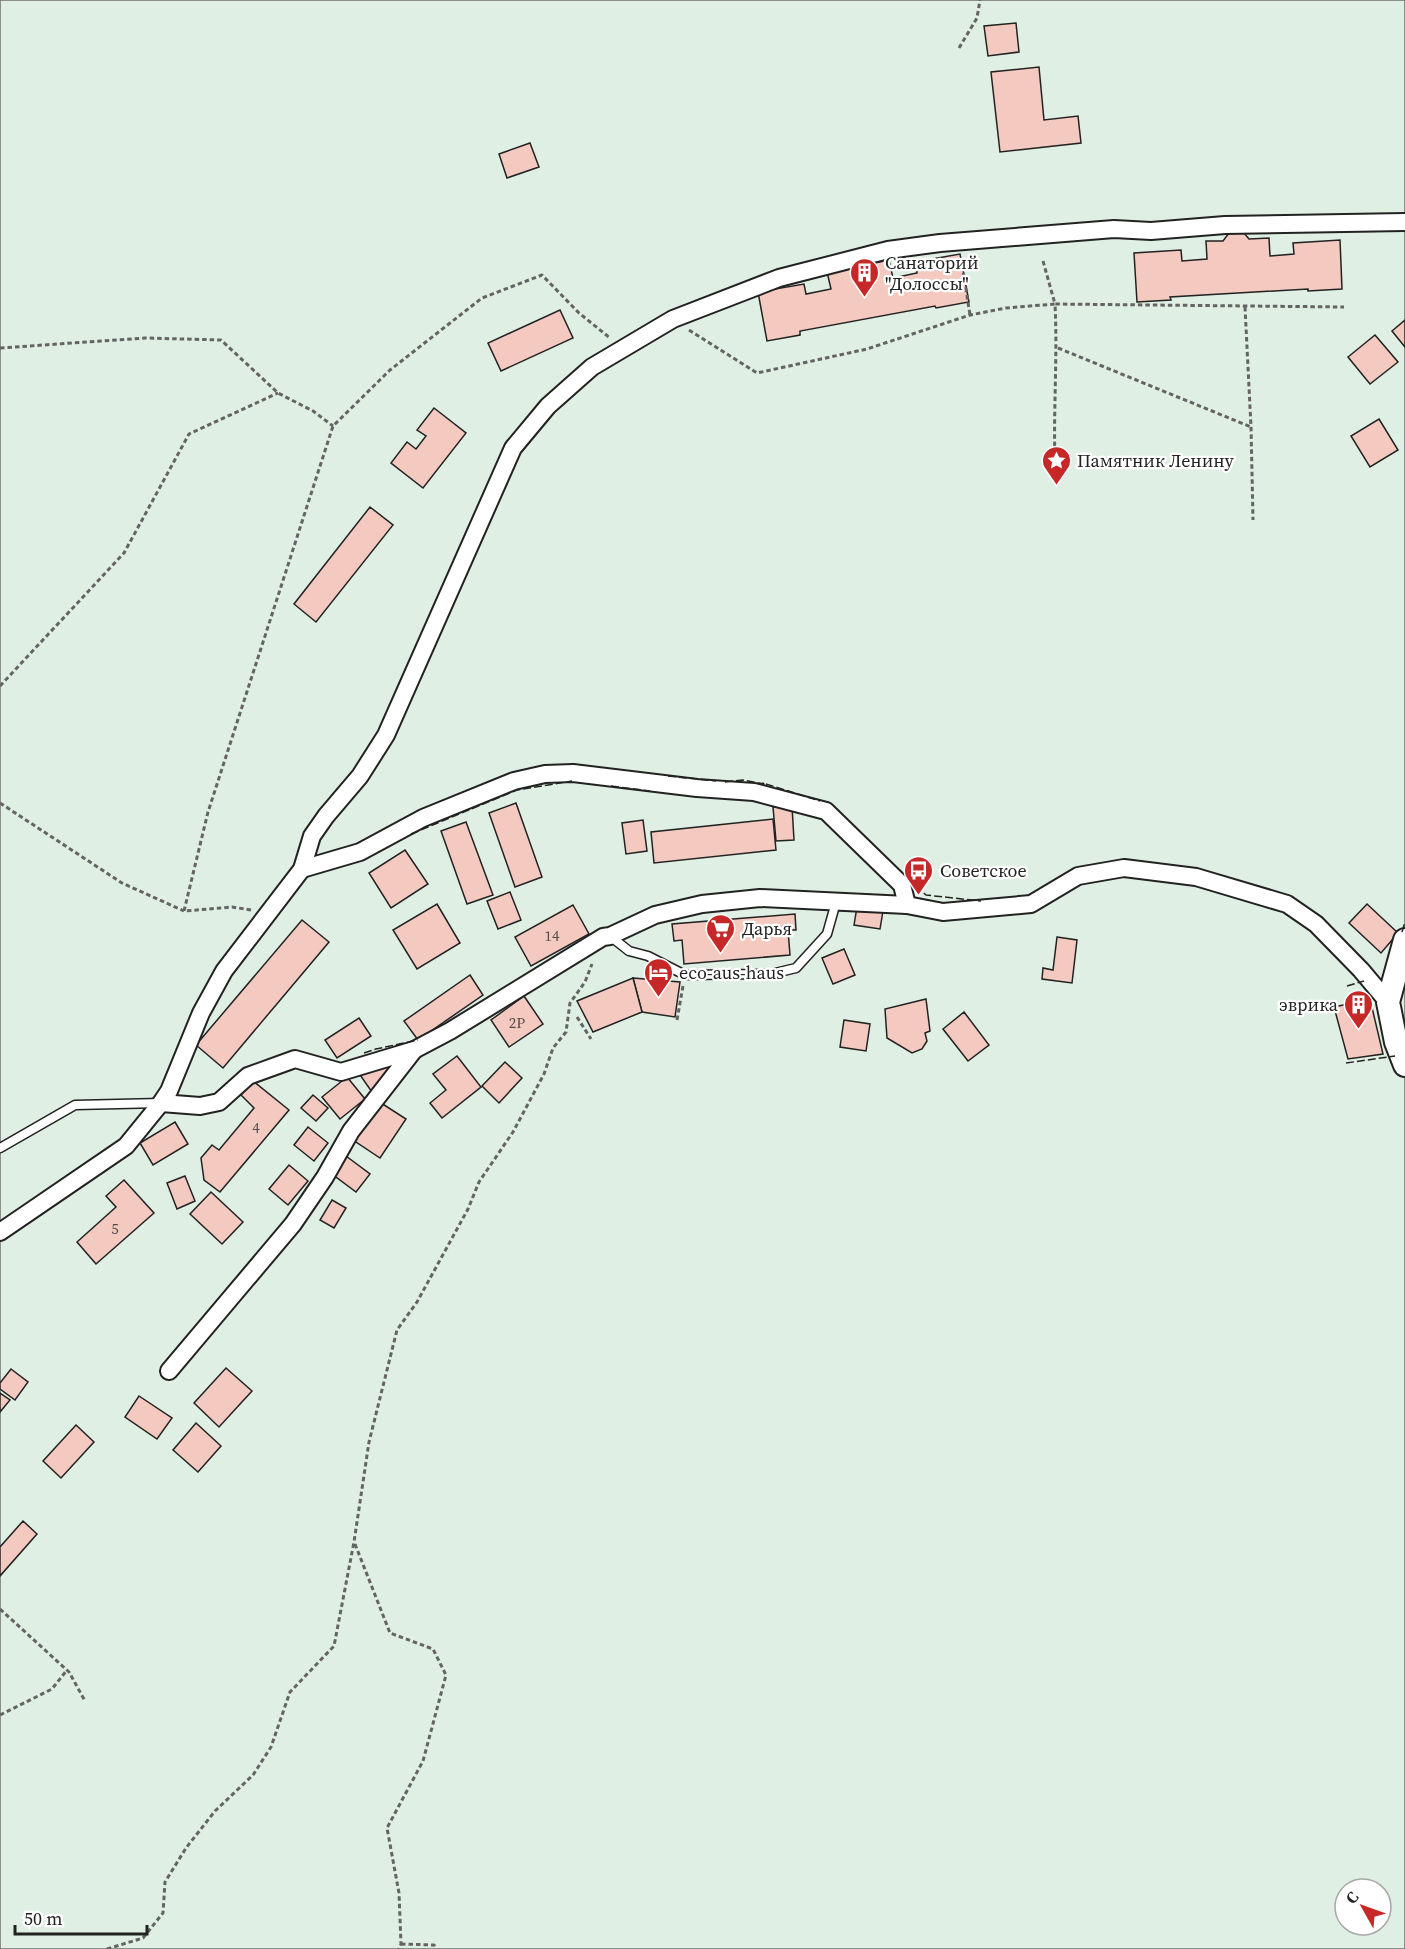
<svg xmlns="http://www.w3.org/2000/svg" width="1405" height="1949" font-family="'Source Serif 4',serif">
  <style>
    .green { fill: #e0efe3; stroke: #6f6f6f; stroke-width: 1.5; fill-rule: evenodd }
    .building { fill: #f3c9c0; stroke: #222; stroke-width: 1.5 }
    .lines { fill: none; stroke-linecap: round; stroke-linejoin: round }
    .lane-casing { stroke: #222; stroke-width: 11 }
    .street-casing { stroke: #222; stroke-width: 20 }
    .secondary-casing { stroke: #222; stroke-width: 26 }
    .path { stroke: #646464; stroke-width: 3; stroke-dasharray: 4.5 3; stroke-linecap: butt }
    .lane { stroke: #fff; stroke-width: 8 }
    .street { stroke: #fff; stroke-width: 16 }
    .secondary { stroke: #fff; stroke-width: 22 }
    .fence { stroke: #222; stroke-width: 1.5; stroke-dasharray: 8 3; stroke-linecap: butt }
    .labels { text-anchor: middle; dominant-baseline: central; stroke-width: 4.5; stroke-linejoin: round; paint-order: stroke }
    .number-label { font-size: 15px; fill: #564c4a }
    .poi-label { font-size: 18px; fill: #222; stroke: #fff; text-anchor: start }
  </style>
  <rect width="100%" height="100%" fill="#fff"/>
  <!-- green -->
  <path class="green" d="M 0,0 L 1405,0 L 1405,1949 L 0,1949 ZM 1345,1889 L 1381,1889 L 1381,1925 L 1345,1925 Z"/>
  <!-- building -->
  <g class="building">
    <path d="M 1016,23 L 1019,52 L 988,56 L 984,26 Z"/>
    <path d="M 1039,67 L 1044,120 L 1078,116 L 1081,143 L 1000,152 L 991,72 Z"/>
    <path d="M 530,143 L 539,167 L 507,178 L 499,154 Z"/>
    <path d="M 1229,233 L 1244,233 L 1249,239 L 1269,238 L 1270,256 L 1294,254 L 1293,243 L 1340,240 L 1342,289 L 1308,291 L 1308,289 L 1170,297 L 1171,300 L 1137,302 L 1134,253 L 1181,250 L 1182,261 L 1207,259 L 1206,241 L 1223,241 Z"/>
    <path d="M 960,254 L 969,302 L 936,308 L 935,306 L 800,331 L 800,335 L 767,341 L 758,292 L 804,284 L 806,294 L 831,289 L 827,272 L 864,258 L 870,264 L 889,260 L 893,278 L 917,273 L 915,262 Z"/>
    <path d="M 560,310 L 573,338 L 501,371 L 488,343 Z"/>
    <path d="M 1405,320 L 1405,347 L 1392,331 Z"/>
    <path d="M 1375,335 L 1398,362 L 1370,384 L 1348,357 Z"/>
    <path d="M 434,408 L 466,433 L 423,488 L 391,463 L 407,442 L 416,449 L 426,436 L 417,430 Z"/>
    <path d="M 1379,419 L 1398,450 L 1370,467 L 1351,436 Z"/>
    <path d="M 370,507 L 393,525 L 316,622 L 294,604 Z"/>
    <path d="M 516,803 L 542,877 L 515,887 L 489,813 Z"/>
    <path d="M 792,806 L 794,840 L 776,841 L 773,807 Z"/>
    <path d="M 773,819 L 776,850 L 654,863 L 651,832 Z"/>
    <path d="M 643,820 L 647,851 L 626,854 L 622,823 Z"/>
    <path d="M 466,822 L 493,895 L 467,904 L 441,831 Z"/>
    <path d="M 405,850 L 428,884 L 391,908 L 369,873 Z"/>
    <path d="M 510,892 L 521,920 L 498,929 L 487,901 Z"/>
    <path d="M 437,904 L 460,943 L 417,969 L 393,930 Z"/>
    <path d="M 1367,904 L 1398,933 L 1381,953 L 1349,923 Z"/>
    <path d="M 573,905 L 589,934 L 531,966 L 515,937 Z"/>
    <path d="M 857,907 L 883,911 L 880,929 L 854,925 Z"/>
    <path d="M 795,914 L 796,930 L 788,930 L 790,955 L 684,964 L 682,940 L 674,941 L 672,924 Z"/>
    <path d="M 302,920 L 329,942 L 223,1068 L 196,1045 Z"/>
    <path d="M 1057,937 L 1077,940 L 1072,983 L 1042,979 L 1043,968 L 1053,970 Z"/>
    <path d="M 844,949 L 855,975 L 833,984 L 822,958 Z"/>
    <path d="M 470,975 L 483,995 L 418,1040 L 404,1021 Z"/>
    <path d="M 633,978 L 680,982 L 675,1017 L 642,1012 Z"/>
    <path d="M 633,978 L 642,1012 L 593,1032 L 577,1001 Z"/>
    <path d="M 524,996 L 543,1024 L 509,1047 L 491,1020 Z"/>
    <path d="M 926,999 L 930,1031 L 925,1033 L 927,1041 L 922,1049 L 912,1053 L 887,1038 L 885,1009 Z"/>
    <path d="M 1370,999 L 1383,1054 L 1348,1059 L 1334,1007 Z"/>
    <path d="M 964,1012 L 989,1045 L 968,1061 L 943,1029 Z"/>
    <path d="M 359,1018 L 371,1036 L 337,1058 L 325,1040 Z"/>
    <path d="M 844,1020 L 870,1024 L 866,1051 L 840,1047 Z"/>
    <path d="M 457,1056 L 481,1087 L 442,1118 L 430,1103 L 446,1090 L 433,1074 Z"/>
    <path d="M 505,1062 L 522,1078 L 499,1103 L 482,1086 Z"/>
    <path d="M 398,1063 L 374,1095 L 358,1072 Z"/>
    <path d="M 347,1077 L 365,1099 L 340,1119 L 322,1097 Z"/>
    <path d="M 253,1081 L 289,1110 L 220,1192 L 204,1180 L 201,1158 L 212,1145 L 219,1150 L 254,1108 L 241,1095 Z"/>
    <path d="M 313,1095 L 328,1108 L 316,1121 L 301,1108 Z"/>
    <path d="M 378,1101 L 406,1119 L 380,1158 L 353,1140 Z"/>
    <path d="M 175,1122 L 188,1144 L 153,1165 L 140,1143 Z"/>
    <path d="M 308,1127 L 328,1143 L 314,1161 L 294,1145 Z"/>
    <path d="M 346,1156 L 370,1174 L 356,1192 L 332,1174 Z"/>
    <path d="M 289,1165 L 308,1181 L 288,1205 L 269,1189 Z"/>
    <path d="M 185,1176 L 195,1201 L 177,1209 L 167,1183 Z"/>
    <path d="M 124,1180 L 154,1213 L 96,1264 L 77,1242 L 116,1207 L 106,1196 Z"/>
    <path d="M 211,1192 L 243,1222 L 222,1244 L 190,1214 Z"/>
    <path d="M 332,1200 L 346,1208 L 334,1228 L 320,1220 Z"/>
    <path d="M 226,1368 L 252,1391 L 219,1427 L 194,1403 Z"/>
    <path d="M 11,1369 L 28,1382 L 15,1400 L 0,1389 L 0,1383 Z"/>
    <path d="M 0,1393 L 10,1400 L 0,1412 Z"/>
    <path d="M 139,1396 L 172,1418 L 157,1439 L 125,1417 Z"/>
    <path d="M 196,1423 L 221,1446 L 198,1472 L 173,1450 Z"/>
    <path d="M 76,1425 L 94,1442 L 61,1478 L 43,1461 Z"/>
    <path d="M 23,1521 L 37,1534 L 0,1576 L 0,1547 Z"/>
  </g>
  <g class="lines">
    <defs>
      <g id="lane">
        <path d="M 610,936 L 629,951 L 648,956 L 685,975 L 771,974 L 796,968 L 827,934 L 836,902"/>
        <path d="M 0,1148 L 75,1105 L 161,1103"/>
      </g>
      <g id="street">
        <path d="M 302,869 L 360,852 L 423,818 L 514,781 L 545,774 L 573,773 L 697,788 L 754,792 L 826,811 L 902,885 L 907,905 L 943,912 L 1031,904 L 1078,876 L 1124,868 L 1196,877 L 1287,904 L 1316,924 L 1361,970 L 1388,1002"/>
        <path d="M 161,1103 L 200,1106 L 219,1102 L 248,1076 L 295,1059 L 341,1072 L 414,1050 L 450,1031 L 603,937 L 610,936 L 655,915 L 702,904 L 760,898 L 907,905"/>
        <path d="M 0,1232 L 126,1146 L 161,1103 L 169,1091 L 201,1013 L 224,971 L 302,869 L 312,836 L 326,816 L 360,776 L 386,735 L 513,448 L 548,406 L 592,367 L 673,319 L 779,278 L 888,250 L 940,243 L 1114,229 L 1151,231 L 1225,225 L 1405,222"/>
        <path d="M 169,1371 L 293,1224 L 325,1177 L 351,1131 L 414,1050"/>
      </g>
      <path id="secondary" d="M 1405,940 L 1388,1002 L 1396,1042 L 1405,1065"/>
    </defs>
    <!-- lane casing -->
    <use href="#lane" class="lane-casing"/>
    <!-- street casing -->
    <use href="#street" class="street-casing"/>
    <!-- secondary casing -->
    <use href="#secondary" class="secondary-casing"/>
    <!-- path -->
    <g class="path">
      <path d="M 959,48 L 977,18 L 980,0"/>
      <path d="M 961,258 L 970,315"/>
      <path d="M 1043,261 L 1055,304 L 1344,307"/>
      <path d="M 1245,307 L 1251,427 L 1253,520"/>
      <path d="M 689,330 L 757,373 L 867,349 L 970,315 L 1006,308 L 1055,304 C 1058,363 1052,423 1056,482"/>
      <path d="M 0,348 L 145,338 L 221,340 L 278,393 L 313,411 L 333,426"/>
      <path d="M 1058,348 L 1251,427"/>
      <path d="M 0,686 L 124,553 L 189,434 L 278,393"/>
      <path d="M 0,803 L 122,883 L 184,911"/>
      <path d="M 251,910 L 232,907 L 184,911 L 208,812 L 333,426 L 390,370 L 482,298 L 542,275 L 579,313 L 610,338"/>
      <path d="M 577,1017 L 591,1039"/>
      <path d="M 677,1020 L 683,986"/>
      <path d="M 355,1544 L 390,1633 L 433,1649 L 446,1675 L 423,1761 L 387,1828 L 399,1893 L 401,1944 L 399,1949"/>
      <path d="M 0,1609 L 69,1672 L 85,1701"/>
      <path d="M 0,1715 L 52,1689 L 67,1670"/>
      <path d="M 401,1944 L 434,1945 L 436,1949"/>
      <path d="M 107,1949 L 143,1938 L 163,1913 L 165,1882 L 186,1848 L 215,1811 L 253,1775 L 271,1747 L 290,1692 L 334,1646 L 354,1542 L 369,1442 L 397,1330 L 417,1302 L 468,1209 L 479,1182 L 513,1132 L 544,1074 L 553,1048 L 566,1032 L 570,1003 L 585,982 L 592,964"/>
    </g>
    <!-- lane -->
    <use href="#lane" class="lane"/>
    <!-- street -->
    <use href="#street" class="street"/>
    <!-- secondary -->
    <use href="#secondary" class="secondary"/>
    <!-- fence -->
    <g class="fence">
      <path d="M 668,776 L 716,781"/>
      <path d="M 725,782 L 743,780 L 764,784 L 763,783 L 820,801"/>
      <path d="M 611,786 L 650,791"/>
      <path d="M 411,834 L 517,790 L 572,781"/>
      <path d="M 907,879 L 926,895 L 981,901"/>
      <path d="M 1402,932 L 1405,922"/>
      <path d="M 1347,986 L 1364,981"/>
      <path d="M 364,1053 L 376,1049 L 418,1040"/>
      <path d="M 1346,1063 L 1395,1056"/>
    </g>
  </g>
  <!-- icons -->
  <defs>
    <symbol id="building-pin" viewBox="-11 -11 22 30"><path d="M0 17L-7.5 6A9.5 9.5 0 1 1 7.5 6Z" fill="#c62828" stroke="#fff"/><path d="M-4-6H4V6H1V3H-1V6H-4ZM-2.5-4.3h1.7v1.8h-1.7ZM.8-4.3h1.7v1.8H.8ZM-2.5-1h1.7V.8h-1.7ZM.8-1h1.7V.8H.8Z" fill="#fff"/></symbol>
    <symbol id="sight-pin" viewBox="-11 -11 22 30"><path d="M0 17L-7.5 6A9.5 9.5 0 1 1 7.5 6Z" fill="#c62828" stroke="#fff"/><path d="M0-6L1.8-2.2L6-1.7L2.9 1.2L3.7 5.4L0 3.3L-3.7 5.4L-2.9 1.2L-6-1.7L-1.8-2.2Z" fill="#fff"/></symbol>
    <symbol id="bus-pin" viewBox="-11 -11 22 30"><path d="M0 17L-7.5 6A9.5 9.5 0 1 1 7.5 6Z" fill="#c62828" stroke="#fff"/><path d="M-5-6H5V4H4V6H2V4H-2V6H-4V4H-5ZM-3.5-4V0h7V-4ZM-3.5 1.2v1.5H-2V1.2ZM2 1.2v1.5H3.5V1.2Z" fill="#fff"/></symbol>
    <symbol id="supermarket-pin" viewBox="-11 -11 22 30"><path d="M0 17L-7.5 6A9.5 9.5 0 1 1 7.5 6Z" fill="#c62828" stroke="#fff"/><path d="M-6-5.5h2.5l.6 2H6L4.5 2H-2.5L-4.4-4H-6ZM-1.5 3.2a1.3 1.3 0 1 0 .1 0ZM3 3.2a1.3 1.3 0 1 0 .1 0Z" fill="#fff"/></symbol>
    <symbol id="hotel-pin" viewBox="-11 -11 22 30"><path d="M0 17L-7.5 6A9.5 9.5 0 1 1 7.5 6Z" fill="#c62828" stroke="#fff"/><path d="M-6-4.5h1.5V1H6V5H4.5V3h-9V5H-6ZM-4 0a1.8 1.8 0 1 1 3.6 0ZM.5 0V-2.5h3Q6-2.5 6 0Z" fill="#fff"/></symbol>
  </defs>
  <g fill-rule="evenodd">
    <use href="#building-pin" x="848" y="256" width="33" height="45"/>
    <use href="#sight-pin" x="1040" y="444" width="33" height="45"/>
    <use href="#bus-pin" x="902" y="854" width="33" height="45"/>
    <use href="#supermarket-pin" x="704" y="912" width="33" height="45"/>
    <use href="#hotel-pin" x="642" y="956" width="33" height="45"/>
    <use href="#building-pin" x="1342" y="988" width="33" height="45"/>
  </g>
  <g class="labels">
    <!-- number labels -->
    <g class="number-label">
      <text x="552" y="935">14</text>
      <text x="517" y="1022">2Р</text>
      <text x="256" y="1127">4</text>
      <text x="115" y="1228">5</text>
    </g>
    <!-- poi labels -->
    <g class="poi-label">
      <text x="885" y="262">Санаторий<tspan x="885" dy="21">"Долоссы"</tspan></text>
      <text x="1077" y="460">Памятник Ленину</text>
      <text x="940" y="870">Советское</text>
      <text x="742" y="928">Дарья</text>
      <text x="679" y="972">eco-aus-haus</text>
      <text x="1338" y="1004" text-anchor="end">эврика</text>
    </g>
  </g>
  <!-- north arrow -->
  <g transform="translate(1363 1907) rotate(310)"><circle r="28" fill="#ffffff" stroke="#a7a7a7" stroke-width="1.5"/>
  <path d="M0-4.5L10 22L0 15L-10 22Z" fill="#c62828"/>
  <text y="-9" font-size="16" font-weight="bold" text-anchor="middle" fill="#222222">С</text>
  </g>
  <!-- scale -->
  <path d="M15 1925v9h132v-9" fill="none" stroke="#222222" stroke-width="3"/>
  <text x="24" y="1925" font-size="18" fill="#222222" stroke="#ffffff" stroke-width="4.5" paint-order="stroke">50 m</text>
</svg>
